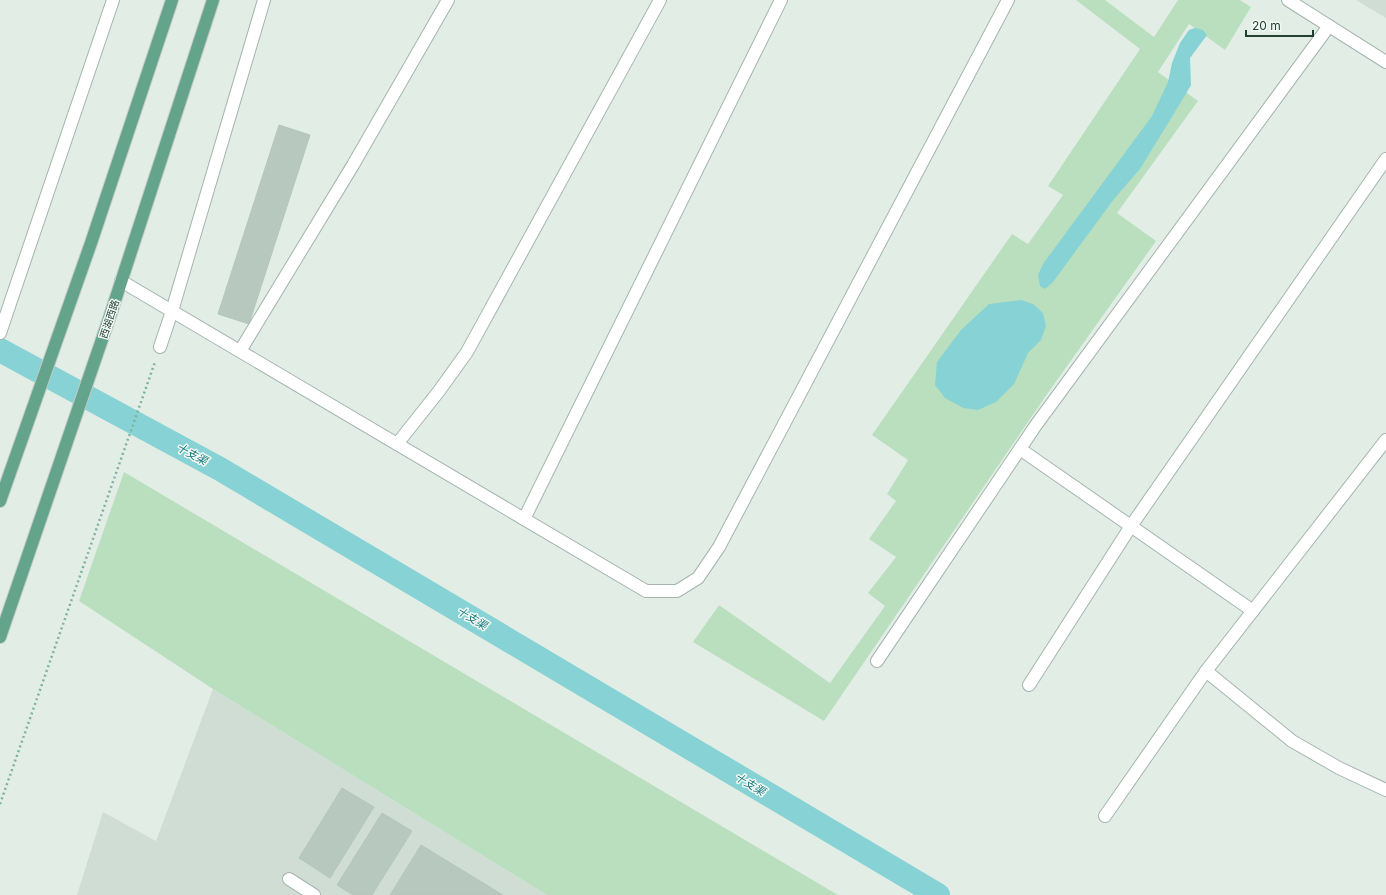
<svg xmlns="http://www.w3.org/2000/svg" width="1386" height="895" font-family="Inter,'Noto Sans SC',sans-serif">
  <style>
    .built { fill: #d0ddd5 }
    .green { fill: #badfbf }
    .water { fill: #87d2d4 }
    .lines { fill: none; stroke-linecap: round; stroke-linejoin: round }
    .canal { stroke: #87d2d4; stroke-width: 24 }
    .building { fill: #b7c8bf; stroke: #b4c7bd }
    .service-casing { stroke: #a4b5ad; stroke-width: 14 }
    .minor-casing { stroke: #a4b5ad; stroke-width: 14 }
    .tertiary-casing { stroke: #a4b5ad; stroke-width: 14 }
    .primary-casing { stroke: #c1c9c6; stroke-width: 14 }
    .path { stroke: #81b29c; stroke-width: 2.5; stroke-dasharray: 2 3; stroke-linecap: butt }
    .service { stroke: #fff; stroke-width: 12 }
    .minor { stroke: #fff; stroke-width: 12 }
    .tertiary { stroke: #fff; stroke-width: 12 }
    .primary { stroke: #64a48c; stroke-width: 12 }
    .labels { text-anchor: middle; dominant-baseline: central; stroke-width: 3; stroke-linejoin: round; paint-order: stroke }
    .street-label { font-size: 10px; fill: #213f33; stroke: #f2f9f5 }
    .water-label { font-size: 11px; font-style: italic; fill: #18797d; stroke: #f2f9f5 }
  </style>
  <rect width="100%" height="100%" fill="#e2ede6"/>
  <!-- built -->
  <g class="built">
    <path d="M 1356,0 L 1386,0 L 1386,18 Z"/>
    <path d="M 213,689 L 547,895 L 77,895 L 103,812 L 156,841 Z"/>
  </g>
  <!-- green -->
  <g class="green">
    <path d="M 1076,0 L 1105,0 L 1154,37 L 1178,0 L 1240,0 L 1251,7 L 1225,50 L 1189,24 L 1158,72 L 1198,101 L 1117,213 L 1156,241 L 1045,397 L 824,721 L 693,642 L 719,605 L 830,683 L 885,606 L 868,593 L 896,557 L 869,539 L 896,501 L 887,494 L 908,460 L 872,435 L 1012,234 L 1028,244 L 1063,195 L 1048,186 L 1140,49 Z"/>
    <path d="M 124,472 L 838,895 L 547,895 L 213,689 L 79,601 Z"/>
  </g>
  <!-- water -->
  <g class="water">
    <path d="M 1195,28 L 1203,30 L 1207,35 L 1190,58 L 1191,85 L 1184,97 L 1140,169 L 1114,199 L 1053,282 L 1045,289 L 1040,286 L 1038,275 L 1043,264 L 1152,116 L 1168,82 L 1172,63 L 1180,43 L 1189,30 Z"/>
    <path d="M 1021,300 L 1033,304 L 1043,313 L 1046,326 L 1041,340 L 1028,353 L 1014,384 L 996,402 L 978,410 L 963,408 L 945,398 L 935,385 L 937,362 L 961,330 L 989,304 Z"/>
  </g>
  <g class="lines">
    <!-- canal -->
    <path class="canal" d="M 0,350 L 220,469 L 938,895"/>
  </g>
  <!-- building -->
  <g class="building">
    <path d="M 279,125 L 310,135 L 249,324 L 218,314 Z"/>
    <path d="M 342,788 L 374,807 L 330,878 L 299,858 Z"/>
    <path d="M 382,813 L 412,831 L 372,895 L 353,895 L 337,885 Z"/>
    <path d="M 421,845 L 503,895 L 390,895 Z"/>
  </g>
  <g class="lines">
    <defs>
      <g id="service">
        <path d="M 0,333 L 113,0"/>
        <path d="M 160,347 L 172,311 L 264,0"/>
        <path d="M 1020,449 L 1253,611"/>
        <path d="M 289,879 L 314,895"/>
      </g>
      <g id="minor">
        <path d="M 121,281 L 646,591 L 677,591 L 698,578 L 719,547 L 1008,0"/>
        <path d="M 240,351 L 353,165 L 448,0"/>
        <path d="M 397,444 L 439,391 L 467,352 L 660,0"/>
        <path d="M 524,519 L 781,0"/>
        <path d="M 877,661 L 1036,425 L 1329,26"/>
        <path d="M 1206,671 L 1292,741 L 1339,768 L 1386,790"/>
        <path d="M 1029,685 L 1131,526 L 1386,159"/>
        <path d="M 1105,816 L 1206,671 L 1386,440"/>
      </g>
      <path id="tertiary" d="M 1288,0 L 1386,62"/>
      <g id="primary">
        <path d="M 0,501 L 91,243 L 172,0"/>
        <path d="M 0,637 L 109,319 L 213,0"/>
      </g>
    </defs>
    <!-- service casing -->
    <use href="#service" class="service-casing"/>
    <!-- minor casing -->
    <use href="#minor" class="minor-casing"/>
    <!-- tertiary casing -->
    <use href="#tertiary" class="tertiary-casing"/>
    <!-- primary casing -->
    <use href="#primary" class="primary-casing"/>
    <!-- path -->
    <path class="path" d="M 0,804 L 155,362"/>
    <!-- service -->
    <use href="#service" class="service"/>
    <!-- minor -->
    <use href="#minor" class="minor"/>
    <!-- tertiary -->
    <use href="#tertiary" class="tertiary"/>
    <!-- primary -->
    <use href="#primary" class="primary"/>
  </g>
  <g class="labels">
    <!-- street labels -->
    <g class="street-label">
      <text transform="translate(109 319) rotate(-72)">西湖西路</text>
    </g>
    <!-- water labels -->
    <g class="water-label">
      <text transform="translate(192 454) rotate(28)">十支渠</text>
      <text transform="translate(472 618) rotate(31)">十支渠</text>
      <text transform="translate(750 784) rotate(31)">十支渠</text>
    </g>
  </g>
  <!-- scale -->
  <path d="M1246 30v6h67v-6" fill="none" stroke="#213f33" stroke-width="2"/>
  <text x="1252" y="30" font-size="12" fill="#213f33" stroke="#f2f9f5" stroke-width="3" paint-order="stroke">20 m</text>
</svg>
